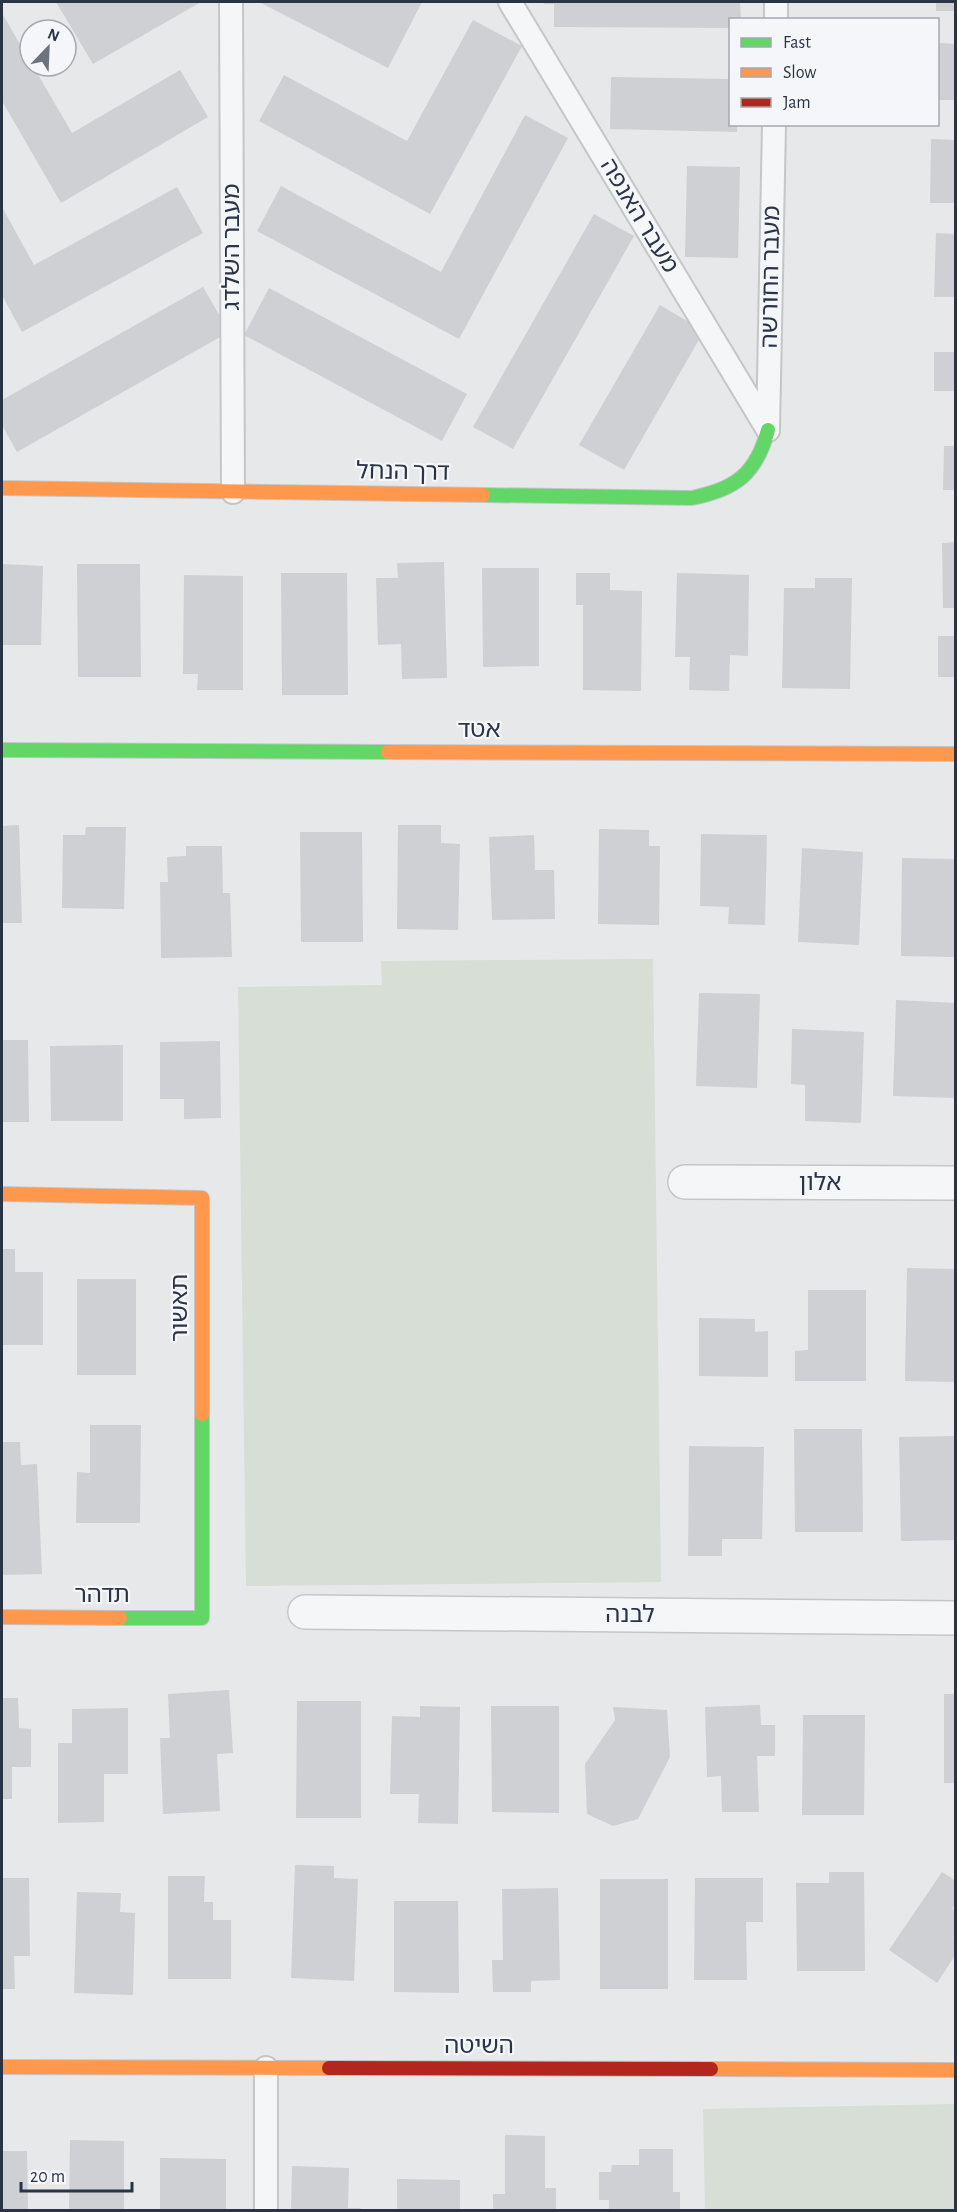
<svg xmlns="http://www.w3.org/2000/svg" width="957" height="2212" font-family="'Alegreya Sans','Noto Sans Hebrew',sans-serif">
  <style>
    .green { fill: #d6ded6 }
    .building { fill: #ced0d3 }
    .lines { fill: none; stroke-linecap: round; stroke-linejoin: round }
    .lane-casing { stroke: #c4c6c8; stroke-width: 26 }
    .street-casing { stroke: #c4c6c8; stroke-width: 36 }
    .fast-casing { stroke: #c4c6c8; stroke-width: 16 }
    .slow-casing { stroke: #c4c6c8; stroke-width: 16 }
    .jam-casing { stroke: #c4c6c8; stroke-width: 16 }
    .lane { stroke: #f5f6f7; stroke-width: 22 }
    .street { stroke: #f5f6f7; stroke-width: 33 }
    .fast { stroke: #63d668; stroke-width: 14 }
    .slow { stroke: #ff974d; stroke-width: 14 }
    .jam { stroke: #b3261e; stroke-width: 14 }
    .labels { text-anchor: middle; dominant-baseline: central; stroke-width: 4.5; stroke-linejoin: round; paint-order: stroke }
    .street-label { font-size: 24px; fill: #2b3445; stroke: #f4f6f9 }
  </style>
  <rect width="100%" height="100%" fill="#e6e8ea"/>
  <!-- green -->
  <g class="green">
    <path d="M 653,959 L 661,1582 L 246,1586 L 238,987 L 382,985 L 381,961 Z"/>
    <path d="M 955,2104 L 955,2210 L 705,2210 L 703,2109 Z"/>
  </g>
  <!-- building -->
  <g class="building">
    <path d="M 56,2 L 201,2 L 93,64 Z"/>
    <path d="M 259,2 L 422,2 L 388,68 Z"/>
    <path d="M 544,2 L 740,2 L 741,20 L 730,20 L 730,28 L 554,27 L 554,4 L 544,4 Z"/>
    <rect x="936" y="2" width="20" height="9"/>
    <path d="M 2,13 L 30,62 L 30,66 L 33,66 L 72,133 L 180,70 L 208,117 L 61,203 L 2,101 Z"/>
    <path d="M 473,20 L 522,46 L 430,214 L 259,121 L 284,75 L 407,141 Z"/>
    <path d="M 938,43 L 956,44 L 956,100 L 938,100 Z"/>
    <path d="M 611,77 L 730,79 L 730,124 L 737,124 L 737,132 L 610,129 Z"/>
    <path d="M 525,115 L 568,138 L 459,339 L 257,231 L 281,186 L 441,272 Z"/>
    <path d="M 931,139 L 956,140 L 956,203 L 930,203 Z"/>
    <path d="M 687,166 L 740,167 L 738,258 L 685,257 Z"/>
    <path d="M 177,187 L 203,233 L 22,332 L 2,295 L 2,207 L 34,265 Z"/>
    <path d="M 594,214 L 634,236 L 513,449 L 473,427 Z"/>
    <path d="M 936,233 L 956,234 L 956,297 L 934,297 Z"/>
    <path d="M 203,287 L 229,332 L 17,452 L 2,425 L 2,400 Z"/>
    <path d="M 269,288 L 467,394 L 442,441 L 244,335 Z"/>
    <path d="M 660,305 L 704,331 L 624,470 L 579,445 Z"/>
    <rect x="934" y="352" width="22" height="39"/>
    <path d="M 944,446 L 956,446 L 956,490 L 943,490 Z"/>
    <path d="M 956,542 L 956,608 L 943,608 L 942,543 Z"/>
    <path d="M 444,562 L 447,678 L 402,679 L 401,644 L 378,645 L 376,578 L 398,578 L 397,563 Z"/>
    <path d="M 2,564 L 43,566 L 41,645 L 2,645 Z"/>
    <path d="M 77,564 L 140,564 L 141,677 L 78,677 Z"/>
    <path d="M 482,568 L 539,568 L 539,666 L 483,667 Z"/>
    <path d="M 281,573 L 347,573 L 348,695 L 282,695 Z"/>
    <path d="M 576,573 L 610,573 L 610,590 L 642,591 L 641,691 L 583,690 L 583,605 L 576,605 Z"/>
    <path d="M 677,573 L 749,575 L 748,656 L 730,655 L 729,691 L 689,690 L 690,657 L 675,657 Z"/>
    <path d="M 184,575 L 243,576 L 243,690 L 197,690 L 198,674 L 183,674 Z"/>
    <path d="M 815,578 L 852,578 L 850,689 L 782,688 L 784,588 L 815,588 Z"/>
    <rect x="938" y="636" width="18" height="41"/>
    <path d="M 19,825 L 22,923 L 2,923 L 2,826 Z"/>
    <path d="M 398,825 L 441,825 L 441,843 L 460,844 L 458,930 L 397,929 Z"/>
    <path d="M 86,827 L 126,827 L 124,909 L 62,908 L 63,835 L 85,835 Z"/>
    <path d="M 599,829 L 649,830 L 649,846 L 660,846 L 659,925 L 598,924 Z"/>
    <path d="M 300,832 L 362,832 L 363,942 L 301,942 Z"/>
    <path d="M 701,834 L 767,835 L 765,925 L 728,924 L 729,907 L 700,906 Z"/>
    <path d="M 534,835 L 535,870 L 554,870 L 555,919 L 492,920 L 489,837 Z"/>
    <path d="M 186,846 L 222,846 L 223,893 L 230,893 L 232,957 L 161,958 L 160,882 L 168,882 L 167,857 L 186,856 Z"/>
    <path d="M 802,848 L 863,852 L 859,945 L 798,942 Z"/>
    <path d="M 902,858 L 956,859 L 956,957 L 901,956 Z"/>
    <path d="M 699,993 L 760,994 L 757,1088 L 696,1086 Z"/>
    <path d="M 896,1000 L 956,1003 L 956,1098 L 893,1096 Z"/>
    <path d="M 792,1029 L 864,1032 L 861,1123 L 805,1121 L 805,1085 L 791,1084 Z"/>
    <path d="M 2,1040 L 28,1040 L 29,1122 L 2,1122 Z"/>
    <path d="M 220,1041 L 221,1118 L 184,1119 L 184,1099 L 160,1099 L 160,1042 Z"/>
    <path d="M 123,1045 L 123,1121 L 51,1121 L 50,1046 Z"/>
    <path d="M 2,1249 L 15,1249 L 15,1272 L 43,1272 L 43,1345 L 2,1345 Z"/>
    <path d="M 907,1268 L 956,1269 L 956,1382 L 905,1381 Z"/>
    <rect x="77" y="1279" width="59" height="96"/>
    <path d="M 808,1290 L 866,1290 L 866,1381 L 795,1381 L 795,1351 L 808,1350 Z"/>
    <path d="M 699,1318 L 755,1319 L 755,1332 L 768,1331 L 768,1377 L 699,1376 Z"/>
    <path d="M 90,1425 L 141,1425 L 140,1523 L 76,1523 L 77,1472 L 90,1473 Z"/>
    <path d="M 794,1429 L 862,1429 L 863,1532 L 795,1532 Z"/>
    <path d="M 956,1436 L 956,1540 L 901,1541 L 899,1437 Z"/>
    <path d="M 2,1442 L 20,1442 L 21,1465 L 37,1464 L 42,1574 L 2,1575 Z"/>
    <path d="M 689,1446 L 764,1447 L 762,1539 L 722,1539 L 722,1556 L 688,1556 Z"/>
    <path d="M 229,1690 L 233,1753 L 217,1754 L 220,1811 L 163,1814 L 160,1738 L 170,1738 L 168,1694 Z"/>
    <rect x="944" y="1694" width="12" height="89"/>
    <path d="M 2,1698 L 18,1698 L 19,1728 L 31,1729 L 31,1767 L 12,1767 L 12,1799 L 2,1799 Z"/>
    <path d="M 297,1701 L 361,1701 L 361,1818 L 296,1818 Z"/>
    <path d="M 760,1705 L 761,1725 L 775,1725 L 775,1756 L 757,1756 L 759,1812 L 722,1812 L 721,1776 L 707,1777 L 705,1707 Z"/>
    <path d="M 420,1706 L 460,1707 L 458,1824 L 418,1823 L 419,1794 L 390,1794 L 392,1716 L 420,1717 Z"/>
    <path d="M 491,1706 L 559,1706 L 559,1813 L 492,1812 Z"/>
    <path d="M 613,1707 L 667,1710 L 670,1757 L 638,1819 L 613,1826 L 587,1814 L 585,1764 L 615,1720 Z"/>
    <path d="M 128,1708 L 128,1774 L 104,1774 L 104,1822 L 58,1823 L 58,1743 L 72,1743 L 72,1709 Z"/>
    <path d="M 803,1715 L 865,1715 L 864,1815 L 802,1815 Z"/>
    <path d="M 295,1865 L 334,1866 L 334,1878 L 358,1879 L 354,1981 L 291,1978 Z"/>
    <path d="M 829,1872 L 864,1872 L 865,1971 L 797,1971 L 796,1883 L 829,1883 Z"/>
    <path d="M 942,1872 L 956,1881 L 956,1904 L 952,1909 L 956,1911 L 956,1935 L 953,1938 L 956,1940 L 956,1954 L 937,1983 L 889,1950 Z"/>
    <path d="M 168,1876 L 205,1876 L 204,1902 L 213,1902 L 213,1920 L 231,1920 L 231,1979 L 168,1979 Z"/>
    <path d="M 2,1878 L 29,1878 L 30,1956 L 14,1956 L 15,1989 L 2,1989 Z"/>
    <path d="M 695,1878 L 763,1878 L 763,1922 L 746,1922 L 747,1980 L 694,1980 Z"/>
    <rect x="600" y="1879" width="68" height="110"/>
    <path d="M 558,1888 L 560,1980 L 531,1981 L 531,1992 L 493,1992 L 492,1960 L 503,1960 L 502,1889 Z"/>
    <path d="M 77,1892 L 121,1893 L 120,1912 L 135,1913 L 133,1995 L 74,1993 Z"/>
    <path d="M 394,1901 L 458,1901 L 459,1993 L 394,1992 Z"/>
    <path d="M 505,2135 L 545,2136 L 545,2188 L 556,2188 L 556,2210 L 493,2210 L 493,2194 L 505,2194 Z"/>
    <path d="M 70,2140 L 124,2141 L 124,2210 L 69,2210 Z"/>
    <path d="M 639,2149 L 673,2149 L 673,2192 L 680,2192 L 680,2210 L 609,2210 L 609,2200 L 599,2200 L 599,2172 L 611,2172 L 612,2165 L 639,2165 Z"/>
    <path d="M 2,2151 L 27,2151 L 28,2210 L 2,2210 Z"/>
    <path d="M 160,2158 L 226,2159 L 226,2210 L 160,2210 Z"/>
    <path d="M 292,2166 L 349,2168 L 348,2208 L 361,2208 L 360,2210 L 291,2210 Z"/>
    <path d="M 397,2179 L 460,2180 L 460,2210 L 397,2210 Z"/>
  </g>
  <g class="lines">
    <defs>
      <g id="lane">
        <path d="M 231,2 L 233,492"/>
        <path d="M 510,2 L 768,430"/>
        <path d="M 776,20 L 776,2"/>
        <path d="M 768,430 L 774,124"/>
        <path d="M 266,2210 L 266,2068"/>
      </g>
      <g id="street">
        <path d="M 685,1182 L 956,1183"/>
        <path d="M 305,1612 L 956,1618"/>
      </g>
      <g id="fast">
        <path d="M 483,495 L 692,498 C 736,489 756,474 768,430"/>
        <path d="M 2,750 L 388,752"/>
        <path d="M 120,1618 L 202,1618 L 202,1414"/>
      </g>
      <g id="slow">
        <path d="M 2,488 L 483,495"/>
        <path d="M 388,752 L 956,754"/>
        <path d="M 2,1194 L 202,1198 L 202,1414"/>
        <path d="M 2,1617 L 120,1618"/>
        <path d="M 2,2067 L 329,2068"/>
        <path d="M 711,2069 L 956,2070"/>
      </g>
      <path id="jam" d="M 329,2068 L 711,2069"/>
    </defs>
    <!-- lane casing -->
    <use href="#lane" class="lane-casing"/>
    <!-- street casing -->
    <use href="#street" class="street-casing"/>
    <!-- fast casing -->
    <use href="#fast" class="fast-casing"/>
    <!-- slow casing -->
    <use href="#slow" class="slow-casing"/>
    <!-- jam casing -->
    <use href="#jam" class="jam-casing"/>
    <!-- lane -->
    <use href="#lane" class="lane"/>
    <!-- street -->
    <use href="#street" class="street"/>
    <!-- fast -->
    <use href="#fast" class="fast"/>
    <!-- slow -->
    <use href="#slow" class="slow"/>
    <!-- jam -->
    <use href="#jam" class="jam"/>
  </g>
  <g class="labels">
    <!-- street labels -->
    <g class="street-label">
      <text transform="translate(639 216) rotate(59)">מעבר האנפה</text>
      <text transform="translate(232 247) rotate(-90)">מעבר השלדג</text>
      <text transform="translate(771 277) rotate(-89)">מעבר החורשה</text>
      <text transform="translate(403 472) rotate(1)">דרך הנחל</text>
      <text x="479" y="730">אטד</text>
      <text x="820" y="1183">אלון</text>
      <text transform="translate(180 1308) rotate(-90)">תאשור</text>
      <text x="102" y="1595">תדהר</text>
      <text x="630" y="1615">לבנה</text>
      <text x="479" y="2046">השיטה</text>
    </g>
  </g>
  <!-- border -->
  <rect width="957" height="2212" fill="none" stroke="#2b3445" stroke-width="6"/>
  <!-- legend -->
  <rect x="729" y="18" width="210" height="108" fill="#f4f6f9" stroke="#a4a8b1" stroke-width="1.5"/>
  <rect x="741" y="38" width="30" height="9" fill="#63d668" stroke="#a4a8b1" stroke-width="1.5"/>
  <text x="783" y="48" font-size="18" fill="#2b3445">Fast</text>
  <rect x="741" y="68" width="30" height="9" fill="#ff974d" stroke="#a4a8b1" stroke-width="1.5"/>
  <text x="783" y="78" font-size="18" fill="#2b3445">Slow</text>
  <rect x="741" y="98" width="30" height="9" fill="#b3261e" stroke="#a4a8b1" stroke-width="1.5"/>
  <text x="783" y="108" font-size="18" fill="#2b3445">Jam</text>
  <!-- north arrow -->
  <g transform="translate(48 48) rotate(23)"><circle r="28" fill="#f4f6f9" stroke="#a4a8b1" stroke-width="1.5"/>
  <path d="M0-4.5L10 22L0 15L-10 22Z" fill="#6c737f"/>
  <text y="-9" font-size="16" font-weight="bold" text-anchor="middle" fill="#2b3445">N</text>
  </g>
  <!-- scale -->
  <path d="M21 2182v9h111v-9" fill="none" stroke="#2b3445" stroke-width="3"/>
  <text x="30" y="2182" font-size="18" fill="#2b3445" stroke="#f4f6f9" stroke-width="4.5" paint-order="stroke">20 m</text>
</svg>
